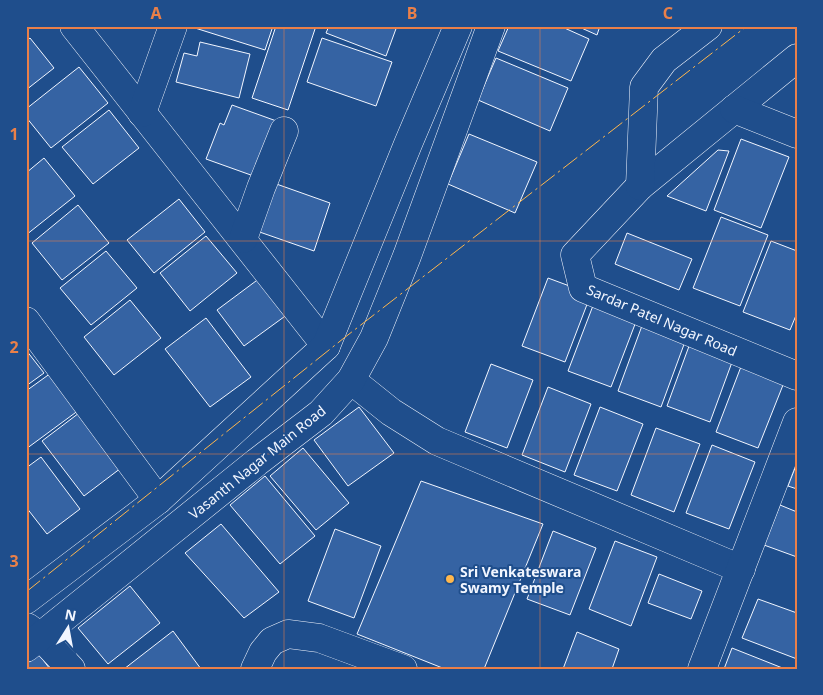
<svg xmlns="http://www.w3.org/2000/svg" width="823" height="695" font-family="'Noto Sans',sans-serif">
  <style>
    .building { fill: #3563a3; stroke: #f2f6ff }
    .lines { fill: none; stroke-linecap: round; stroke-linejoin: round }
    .minor-casing { stroke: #f2f6ff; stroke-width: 29 }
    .minor { stroke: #1f4e8c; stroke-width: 28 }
    .power { stroke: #ffb74d; stroke-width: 1; stroke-dasharray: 18 4 2.5 4; stroke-linecap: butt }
    .grid { fill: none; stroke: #ea8049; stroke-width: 1; stroke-opacity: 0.55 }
    .poi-dot { fill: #ffb74d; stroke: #1f4e8c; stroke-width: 2 }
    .labels { text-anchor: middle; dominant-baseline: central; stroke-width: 4; stroke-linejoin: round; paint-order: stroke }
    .street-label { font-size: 14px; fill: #f2f6ff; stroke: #1f4e8c }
    .poi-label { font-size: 14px; font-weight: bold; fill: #f2f6ff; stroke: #1f4e8c; text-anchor: start }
    .neatline { fill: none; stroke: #ea8049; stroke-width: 2 }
    .grid-label { font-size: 16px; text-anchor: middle; font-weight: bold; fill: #ea8049 }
  </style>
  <rect width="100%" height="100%" fill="#1f4e8c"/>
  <!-- building -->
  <g class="building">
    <path d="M 195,26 L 273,26 L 265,50 L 195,28 Z"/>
    <path d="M 276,26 L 316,26 L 288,110 L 252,98 Z"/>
    <path d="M 329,26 L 397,26 L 386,56 L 326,33 Z"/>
    <path d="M 509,26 L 560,26 L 589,39 L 571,81 L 498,51 Z"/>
    <path d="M 577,26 L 600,26 L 597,35 Z"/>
    <path d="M 30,38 L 54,68 L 26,90 L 26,41 Z"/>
    <path d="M 322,38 L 392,62 L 376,106 L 307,82 Z"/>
    <path d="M 200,42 L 250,54 L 239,98 L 176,82 L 184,53 L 197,56 Z"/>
    <path d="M 496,58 L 568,88 L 550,131 L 478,100 Z"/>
    <path d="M 79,67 L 108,103 L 51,148 L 26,117 L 26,109 Z"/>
    <path d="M 232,105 L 282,123 L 262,179 L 206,159 L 220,123 L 224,125 Z"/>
    <path d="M 109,110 L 139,148 L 93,184 L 62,147 Z"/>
    <path d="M 469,134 L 537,162 L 515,213 L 448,184 Z"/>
    <path d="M 741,139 L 789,157 L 761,228 L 714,210 Z"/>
    <path d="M 718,150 L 729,151 L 706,211 L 667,196 Z"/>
    <path d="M 44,158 L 75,196 L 26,235 L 26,173 Z"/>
    <path d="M 268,181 L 330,203 L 314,251 L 251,229 Z"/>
    <path d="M 179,199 L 205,232 L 154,273 L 127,240 Z"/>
    <path d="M 78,205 L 109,243 L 62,280 L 32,243 Z"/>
    <path d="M 721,217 L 768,235 L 740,306 L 693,288 Z"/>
    <path d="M 627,233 L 692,259 L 679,290 L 615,264 Z"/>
    <path d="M 206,236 L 237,273 L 190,311 L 160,273 Z"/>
    <path d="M 771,241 L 797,251 L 797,313 L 790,330 L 743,312 Z"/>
    <path d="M 106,251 L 137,288 L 91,325 L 60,288 Z"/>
    <path d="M 260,278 L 288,314 L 244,346 L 217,310 Z"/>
    <path d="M 548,278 L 591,294 L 565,362 L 522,346 Z"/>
    <path d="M 130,300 L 161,338 L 114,375 L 84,337 Z"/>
    <path d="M 594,303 L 637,319 L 611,387 L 568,371 Z"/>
    <path d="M 206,318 L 251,377 L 210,407 L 165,349 Z"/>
    <path d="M 643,323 L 686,339 L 661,407 L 618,391 Z"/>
    <path d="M 692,338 L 735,354 L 710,422 L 667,406 Z"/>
    <path d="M 26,350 L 44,373 L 26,386 Z"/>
    <path d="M 491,364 L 533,380 L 507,448 L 465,432 Z"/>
    <path d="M 742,364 L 785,380 L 758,448 L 716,432 Z"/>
    <path d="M 51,373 L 79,410 L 26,449 L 26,391 Z"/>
    <path d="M 548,387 L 591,404 L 565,472 L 522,455 Z"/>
    <path d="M 359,407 L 394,453 L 348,486 L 314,440 Z"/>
    <path d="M 600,407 L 643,424 L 617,491 L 574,475 Z"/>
    <path d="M 83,410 L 125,465 L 84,496 L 42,441 Z"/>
    <path d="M 656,428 L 700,444 L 674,512 L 631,495 Z"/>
    <path d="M 712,445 L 755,462 L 729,529 L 686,513 Z"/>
    <path d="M 303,448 L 349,503 L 316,530 L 270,476 Z"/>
    <path d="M 41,457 L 80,509 L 47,534 L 26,507 L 26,468 Z"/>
    <path d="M 797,463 L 797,489 L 788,486 Z"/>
    <path d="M 265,476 L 315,536 L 280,564 L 230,505 Z"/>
    <path d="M 421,481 L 543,524 L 484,669 L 445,669 L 357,634 Z"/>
    <path d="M 780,505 L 797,512 L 797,557 L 764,545 Z"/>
    <path d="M 221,524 L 279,592 L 244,618 L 185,553 Z"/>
    <path d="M 335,529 L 381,546 L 354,618 L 308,601 Z"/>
    <path d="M 553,531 L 596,548 L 570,615 L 527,599 Z"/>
    <path d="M 615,541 L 657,557 L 631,626 L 589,609 Z"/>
    <path d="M 659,574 L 702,591 L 691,619 L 648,603 Z"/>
    <path d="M 130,586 L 160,623 L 108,664 L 78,628 Z"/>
    <path d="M 758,599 L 797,613 L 797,659 L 742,638 Z"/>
    <path d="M 173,631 L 201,669 L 124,669 Z"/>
    <path d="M 577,632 L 619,649 L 612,669 L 563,669 Z"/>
    <path d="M 732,648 L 785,669 L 724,669 Z"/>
    <path d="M 37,652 L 50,669 L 26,669 L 26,660 Z"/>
  </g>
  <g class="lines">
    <defs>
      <g id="minor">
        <path d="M 74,26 C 158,133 243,239 326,346"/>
        <path d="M 797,58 L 640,186 L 575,255 L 583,288 L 797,376"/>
        <path d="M 734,109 L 797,134"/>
        <path d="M 142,113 L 173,26"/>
        <path d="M 640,186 L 644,87 L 664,60 L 708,26"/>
        <path d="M 243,239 L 261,188 L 284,131"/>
        <path d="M 26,321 L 158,500"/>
        <path d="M 351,380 L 391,412 L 437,441 L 741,569"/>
        <path d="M 26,600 L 158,500 L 326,346 L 408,144 L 458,26"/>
        <path d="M 27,627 L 41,637 L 71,669"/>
        <path d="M 26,648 L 257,462 L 321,413 L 351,380 L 374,338 L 407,256 L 491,26"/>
        <path d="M 255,669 L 263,652 L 272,641 L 288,634 L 319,638 L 403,669"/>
        <path d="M 702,669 L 797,422"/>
      </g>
    </defs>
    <!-- minor casing -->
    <use href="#minor" class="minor-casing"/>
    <!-- minor -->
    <use href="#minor" class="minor"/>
    <!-- power -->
    <path class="power" d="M 26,592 L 344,338 L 747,26"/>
  </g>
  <!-- grid -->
  <path class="grid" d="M 284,26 L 284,669M 540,26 L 540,669M 26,241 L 797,241M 26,454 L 797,454"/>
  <!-- markers -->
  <circle class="poi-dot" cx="450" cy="579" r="5"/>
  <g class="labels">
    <!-- street labels -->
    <g class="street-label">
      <text transform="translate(662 320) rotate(23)">Sardar Patel Nagar Road</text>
      <text transform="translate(257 462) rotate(-39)">Vasanth Nagar Main Road</text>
    </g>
    <!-- poi labels -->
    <g class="poi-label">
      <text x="460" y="571">Sri Venkateswara<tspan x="460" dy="16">Swamy Temple</tspan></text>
    </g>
  </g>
  <!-- border -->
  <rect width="823" height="695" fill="none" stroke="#1f4e8c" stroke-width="55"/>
  <!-- north arrow -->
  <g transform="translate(68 628) rotate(11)" stroke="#1f4e8c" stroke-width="4" paint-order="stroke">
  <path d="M0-4L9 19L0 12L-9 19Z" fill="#f2f6ff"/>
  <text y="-8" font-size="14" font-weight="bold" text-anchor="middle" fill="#f2f6ff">N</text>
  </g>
  <rect x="28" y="28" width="768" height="640" class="neatline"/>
  <g class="grid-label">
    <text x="156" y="19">A</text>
    <text x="412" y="19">B</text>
    <text x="668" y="19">C</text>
    <text x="14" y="140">1</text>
    <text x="14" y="353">2</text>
    <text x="14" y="567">3</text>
  </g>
</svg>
